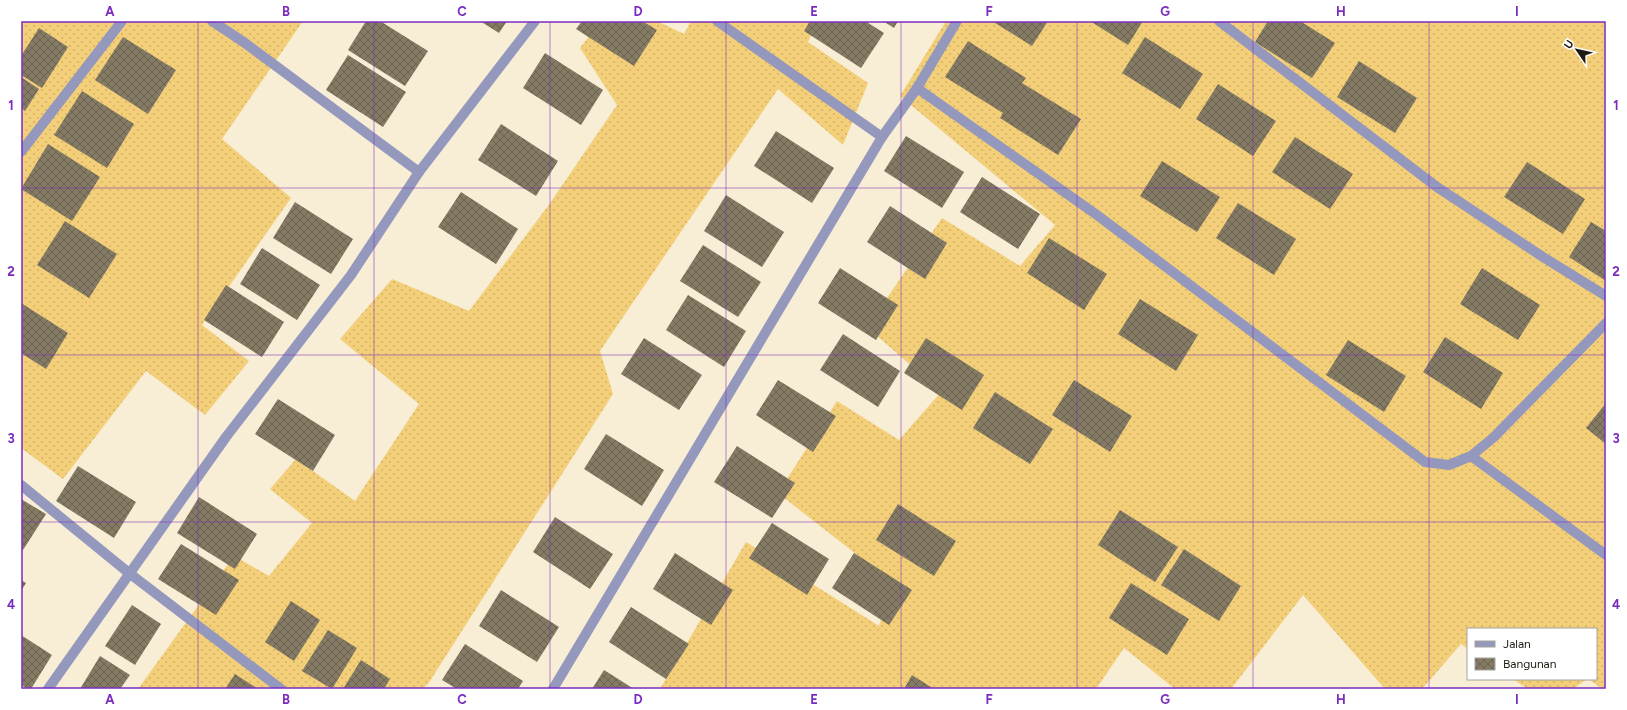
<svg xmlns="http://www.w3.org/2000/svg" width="1627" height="710" font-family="Figtree,sans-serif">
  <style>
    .grass { fill: url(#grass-dots) }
    .building { fill: url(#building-cross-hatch) }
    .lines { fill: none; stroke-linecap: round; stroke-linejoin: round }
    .street { stroke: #9598bd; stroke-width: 10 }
    .grid { fill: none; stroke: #7b2cbf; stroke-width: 1; stroke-opacity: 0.55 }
    .neatline { fill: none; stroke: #7b2cbf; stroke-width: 1.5 }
    .grid-label { font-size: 13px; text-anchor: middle; font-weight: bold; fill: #7b2cbf }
  </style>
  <defs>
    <pattern id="grass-dots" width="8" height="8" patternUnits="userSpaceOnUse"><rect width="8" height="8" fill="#f4cf79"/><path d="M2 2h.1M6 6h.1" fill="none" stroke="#d1b168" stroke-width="1.8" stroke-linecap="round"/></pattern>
    <pattern id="building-cross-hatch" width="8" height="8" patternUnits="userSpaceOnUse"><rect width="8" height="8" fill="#857b65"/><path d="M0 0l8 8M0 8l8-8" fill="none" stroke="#6c6452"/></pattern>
  </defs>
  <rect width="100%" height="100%" fill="#f8edd5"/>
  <!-- grass -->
  <g class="grass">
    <path d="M 21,21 L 303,21 L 222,139 L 291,198 L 202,325 L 249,361 L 205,415 L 146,371 L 63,479 L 21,448 Z"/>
    <path d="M 601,21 L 657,21 L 684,34 L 691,21 L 818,21 L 808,42 L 868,83 L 843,145 L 778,89 L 600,351 L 613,394 L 428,684 L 422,689 L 138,689 L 234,556 L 269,576 L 312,523 L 270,489 L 296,459 L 355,501 L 419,404 L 340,339 L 392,279 L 469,311 L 548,206 L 617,105 L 580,48 Z"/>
    <path d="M 946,21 L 1606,21 L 1606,689 L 1602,689 L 1589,679 L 1596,679 L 1596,629 L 1468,629 L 1468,649 L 1461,644 L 1422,689 L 1385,689 L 1303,595 L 1231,689 L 1175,689 L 1124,648 L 1096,689 L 660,689 L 746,542 L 879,626 L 893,583 L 778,493 L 837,401 L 899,440 L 941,392 L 867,327 L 942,218 L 1020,266 L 1055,225 L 900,96 Z"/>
    <path d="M 1513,679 L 1587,679 L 1573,689 L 1528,689 Z"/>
  </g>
  <!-- building -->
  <g class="building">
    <path d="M 366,21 L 380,21 L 428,51 L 405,86 L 348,50 Z"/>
    <path d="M 480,21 L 507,21 L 499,33 Z"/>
    <path d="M 582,21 L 642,21 L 657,30 L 634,66 L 576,29 Z"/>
    <path d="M 810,21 L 865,21 L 884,33 L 861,68 L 804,31 Z"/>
    <path d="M 883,21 L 898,21 L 894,28 Z"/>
    <path d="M 992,21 L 1048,21 L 1032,46 Z"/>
    <path d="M 1090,21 L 1143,21 L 1128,45 Z"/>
    <path d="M 1268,21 L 1300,21 L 1335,43 L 1312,78 L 1255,42 Z"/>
    <path d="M 39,28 L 68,47 L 42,88 L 21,75 L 21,56 Z"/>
    <path d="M 123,37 L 176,70 L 148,114 L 95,80 Z"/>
    <path d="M 1145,37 L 1203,74 L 1180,109 L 1122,73 Z"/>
    <path d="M 968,41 L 1026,78 L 1022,83 L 1081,119 L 1058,155 L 1000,118 L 1003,113 L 945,77 Z"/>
    <path d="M 545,53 L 603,90 L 581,125 L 523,88 Z"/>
    <path d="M 348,55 L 406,92 L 383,127 L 326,90 Z"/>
    <path d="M 1359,61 L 1417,98 L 1395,133 L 1337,97 Z"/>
    <path d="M 21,77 L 39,89 L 25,111 L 21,108 Z"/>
    <path d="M 1218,84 L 1276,121 L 1253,156 L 1196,119 Z"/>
    <path d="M 82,91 L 134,124 L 107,168 L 54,135 Z"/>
    <path d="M 501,124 L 558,161 L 536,196 L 478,160 Z"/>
    <path d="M 776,131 L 834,168 L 812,203 L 754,166 Z"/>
    <path d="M 906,136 L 964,172 L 942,208 L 884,171 Z"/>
    <path d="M 1295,137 L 1353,174 L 1330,209 L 1272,172 Z"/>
    <path d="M 48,144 L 100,177 L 72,221 L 21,189 Z"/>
    <path d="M 1162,161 L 1220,197 L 1197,232 L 1140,196 Z"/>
    <path d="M 1527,162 L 1585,199 L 1563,234 L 1504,197 Z"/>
    <path d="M 982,177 L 1040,214 L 1018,249 L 960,212 Z"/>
    <path d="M 461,192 L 518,229 L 496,264 L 438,227 Z"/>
    <path d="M 726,195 L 784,232 L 762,267 L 704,231 Z"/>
    <path d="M 295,202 L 353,239 L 331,274 L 273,238 Z"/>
    <path d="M 1238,203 L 1296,239 L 1274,275 L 1216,238 Z"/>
    <path d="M 890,206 L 947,243 L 925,279 L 867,242 Z"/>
    <path d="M 65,221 L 117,254 L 89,298 L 37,265 Z"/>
    <path d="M 1591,222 L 1606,231 L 1606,281 L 1569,257 Z"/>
    <path d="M 1049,238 L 1107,274 L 1084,310 L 1027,273 Z"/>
    <path d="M 703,245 L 761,282 L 738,317 L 680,281 Z"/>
    <path d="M 262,248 L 320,285 L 297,320 L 240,284 Z"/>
    <path d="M 840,268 L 898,305 L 876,340 L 818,303 Z"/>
    <path d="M 1482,268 L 1540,305 L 1518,340 L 1460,304 Z"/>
    <path d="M 226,285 L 284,322 L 262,357 L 204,320 Z"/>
    <path d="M 688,295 L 746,331 L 724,367 L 666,330 Z"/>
    <path d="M 1140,299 L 1198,335 L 1176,371 L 1118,334 Z"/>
    <path d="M 21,303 L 68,333 L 46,369 L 21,353 Z"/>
    <path d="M 843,334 L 900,371 L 878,407 L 820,370 Z"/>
    <path d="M 1445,337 L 1503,373 L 1481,409 L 1423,372 Z"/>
    <path d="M 644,338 L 702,375 L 679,410 L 621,374 Z"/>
    <path d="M 926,338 L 984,375 L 962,410 L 904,373 Z"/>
    <path d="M 1348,340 L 1406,376 L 1384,412 L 1326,375 Z"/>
    <path d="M 778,380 L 836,416 L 813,452 L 756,415 Z"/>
    <path d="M 1074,380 L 1132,416 L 1110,452 L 1052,415 Z"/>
    <path d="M 995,392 L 1053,429 L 1030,464 L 973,428 Z"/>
    <path d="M 278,399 L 335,435 L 313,471 L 255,434 Z"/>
    <path d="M 1606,403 L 1606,444 L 1586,428 Z"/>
    <path d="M 606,434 L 664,470 L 642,506 L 584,469 Z"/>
    <path d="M 737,446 L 795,483 L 772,518 L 714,482 Z"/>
    <path d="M 78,466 L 136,502 L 114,538 L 56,501 Z"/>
    <path d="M 199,497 L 257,534 L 235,569 L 177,533 Z"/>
    <path d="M 21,499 L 46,514 L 23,550 L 21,549 Z"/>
    <path d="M 898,504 L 956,541 L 934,576 L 876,540 Z"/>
    <path d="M 1120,510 L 1178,547 L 1155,582 L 1098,545 Z"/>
    <path d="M 555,517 L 613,554 L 590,589 L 533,552 Z"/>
    <path d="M 772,523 L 829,559 L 807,595 L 749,558 Z"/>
    <path d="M 181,544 L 239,580 L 216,615 L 158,579 Z"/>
    <path d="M 1184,549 L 1241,586 L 1219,621 L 1161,585 Z"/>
    <path d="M 675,553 L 733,590 L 711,625 L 653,589 Z"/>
    <path d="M 854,553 L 912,590 L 889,625 L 832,588 Z"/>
    <path d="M 21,580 L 26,583 L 21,591 Z"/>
    <path d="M 1131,583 L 1189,619 L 1167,655 L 1109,618 Z"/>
    <path d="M 501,590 L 559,627 L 537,662 L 479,626 Z"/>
    <path d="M 291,601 L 320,620 L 294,661 L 265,642 Z"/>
    <path d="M 132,605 L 161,624 L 135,665 L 105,646 Z"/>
    <path d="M 631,607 L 689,644 L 666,679 L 609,642 Z"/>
    <path d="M 328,630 L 357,648 L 332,689 L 302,671 Z"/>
    <path d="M 21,635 L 52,655 L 31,689 L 28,689 L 21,685 Z"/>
    <path d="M 465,644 L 523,681 L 518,689 L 457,689 L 442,680 Z"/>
    <path d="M 100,656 L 130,675 L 120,689 L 80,689 Z"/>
    <path d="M 361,660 L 390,679 L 384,689 L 343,689 Z"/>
    <path d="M 604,670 L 634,689 L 592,689 Z"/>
    <path d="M 235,674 L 258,689 L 225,689 Z"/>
    <path d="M 912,675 L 934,689 L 904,689 Z"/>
  </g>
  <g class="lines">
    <!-- street -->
    <g class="street">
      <path d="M 212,21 L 245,43 L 419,172"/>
      <path d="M 717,21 L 882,137"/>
      <path d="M 1219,21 L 1437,187 L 1543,257 L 1606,296"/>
      <path d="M 917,88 L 1097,215 L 1425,462 L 1449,465 L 1471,456 L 1494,437 L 1606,323"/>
      <path d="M 21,152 L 122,21"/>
      <path d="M 1471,456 L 1606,555"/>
      <path d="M 21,485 L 129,573 L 281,689"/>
      <path d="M 48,689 L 226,437 L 351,275 L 419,172 L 535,21"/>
      <path d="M 553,689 L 882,137 L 917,88 L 957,21"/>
    </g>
  </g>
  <!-- grid -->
  <path class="grid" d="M 198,21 L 198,689M 374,21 L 374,689M 550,21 L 550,689M 726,21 L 726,689M 901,21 L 901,689M 1077,21 L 1077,689M 1253,21 L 1253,689M 1429,21 L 1429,689M 21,188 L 1606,188M 21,355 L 1606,355M 21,522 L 1606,522"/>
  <!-- border -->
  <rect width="1627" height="710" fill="none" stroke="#ffffff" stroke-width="44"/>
  <!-- legend -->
  <rect x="1467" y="628" width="130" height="52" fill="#ffffff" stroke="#a5a3a0"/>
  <rect x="1475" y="641" width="20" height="6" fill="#9598bd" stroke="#a5a3a0"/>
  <text x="1503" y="648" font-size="12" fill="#1e1a11">Jalan</text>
  <rect x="1475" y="658" width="20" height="12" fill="url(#building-cross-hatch)" stroke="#a5a3a0"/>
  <text x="1503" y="668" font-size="12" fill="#1e1a11">Bangunan</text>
  <!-- north arrow -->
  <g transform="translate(1577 50) rotate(304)" stroke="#ffffff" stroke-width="3" paint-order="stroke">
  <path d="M0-3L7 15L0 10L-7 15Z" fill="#1e1a11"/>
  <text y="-6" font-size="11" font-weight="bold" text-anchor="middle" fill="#1e1a11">U</text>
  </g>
  <rect x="22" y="22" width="1583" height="666" class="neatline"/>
  <g class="grid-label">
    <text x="110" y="16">A</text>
    <text x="286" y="16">B</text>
    <text x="462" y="16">C</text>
    <text x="638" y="16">D</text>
    <text x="814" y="16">E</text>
    <text x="989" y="16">F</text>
    <text x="1165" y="16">G</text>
    <text x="1341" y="16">H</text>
    <text x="1517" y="16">I</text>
    <text x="11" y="110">1</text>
    <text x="1616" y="110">1</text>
    <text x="11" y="276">2</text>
    <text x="1616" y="276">2</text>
    <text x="11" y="443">3</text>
    <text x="1616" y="443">3</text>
    <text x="11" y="609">4</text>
    <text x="1616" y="609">4</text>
    <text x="110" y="704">A</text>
    <text x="286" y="704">B</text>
    <text x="462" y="704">C</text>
    <text x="638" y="704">D</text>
    <text x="814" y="704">E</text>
    <text x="989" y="704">F</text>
    <text x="1165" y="704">G</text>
    <text x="1341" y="704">H</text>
    <text x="1517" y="704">I</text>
  </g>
</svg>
